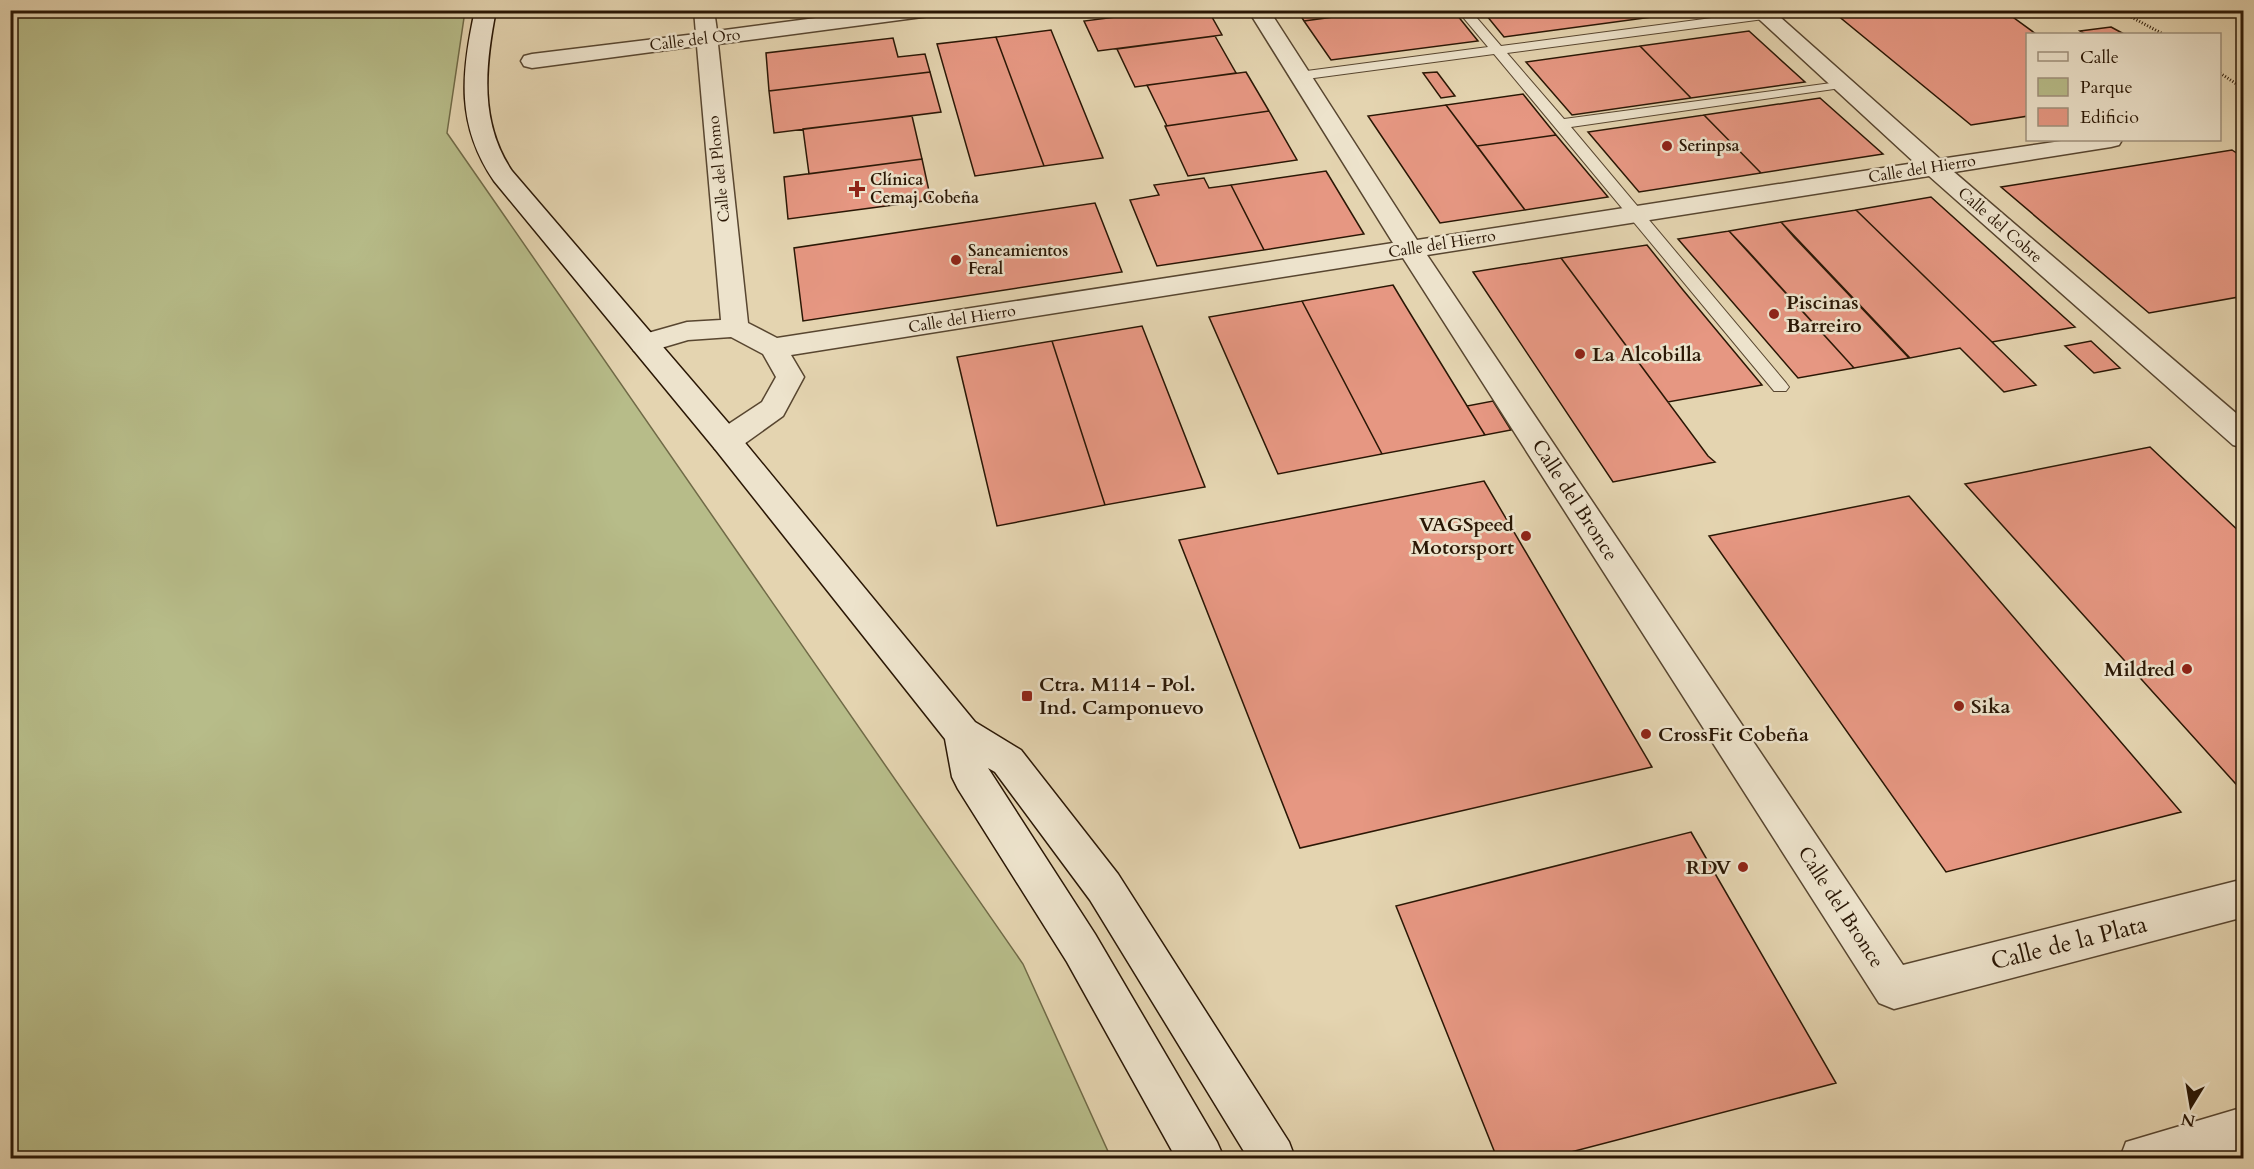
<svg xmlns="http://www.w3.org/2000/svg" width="2254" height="1169" viewBox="0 0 2254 1169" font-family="Cardo,serif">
	<rect width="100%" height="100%" fill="#e4d4b0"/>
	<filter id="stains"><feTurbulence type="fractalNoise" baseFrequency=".00333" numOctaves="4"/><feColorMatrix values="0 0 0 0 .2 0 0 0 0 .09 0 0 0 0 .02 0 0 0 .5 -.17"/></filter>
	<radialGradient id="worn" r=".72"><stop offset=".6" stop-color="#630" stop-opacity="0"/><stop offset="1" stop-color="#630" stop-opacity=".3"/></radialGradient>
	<path fill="#b7bc89" stroke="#706a47" stroke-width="1.5" d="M10,11h455l-18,122 576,831 88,194h-1100z"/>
	<path fill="#e69782" stroke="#2a1705" stroke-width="1.5" d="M1171,10h37l14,25 -124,16 -14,-30z
		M1297,10h88l-81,11z
		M1385,10h68l25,31 -147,19 -27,-39z
		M1482,10h222l-200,27z
		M1831,10h172l33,24h-8v82l-57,9z
		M2111,27l13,7h-39l-5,-3z
		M1051,30l52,128 -59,8 -48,-129z
		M1749,31l56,51 -114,16 -51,-52z
		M1215,36l21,37 -101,14 -18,-38z
		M996,37l48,129 -69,10 -38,-132z
		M893,38l5,19 27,-3 5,18 -161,19 -3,-38z
		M1640,46l51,52 -119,17 -46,-53z
		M930,72l11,40 -167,21 -5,-42z
		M1246,72l23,39 -102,15 -20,-41z
		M1437,72l18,24 -14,2 -18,-25z
		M1523,94l33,41 -79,11 -31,-41z
		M1820,98l63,56 -122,19 -57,-58z
		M1446,105l63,84 16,21 -85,13 -72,-107z
		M1269,111l28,49 -109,16 -23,-50z
		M1704,115l57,58 -122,19 -51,-60z
		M912,116l10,43 -113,15 -6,-45z
		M1556,135l52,62 -83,13 -48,-64z
		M2232,150l12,8v138l-95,17 -148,-126z
		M922,159l9,41 -143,19 -4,-42z
		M1326,171l38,63 -100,16 -33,-65z
		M1204,178l5,10 22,-3 33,65 -107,16 -27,-66 29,-5 -5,-10z
		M1931,197l144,130 -83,15 -136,-132z
		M1095,203l27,69 -319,49 -9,-73z
		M1856,210l136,132 44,43 -32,7 -44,-44 -50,10 -129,-136z
		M1781,222l13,15 115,121 -55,10 -125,-137z
		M1729,231l19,20 106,117 -56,10 -120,-139z
		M1647,245l36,45 79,95 -94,17 -107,-144z
		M1561,258l147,198 7,6 -102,20 -140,-210z
		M1393,285l12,20 80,130 -103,19 -80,-153z
		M1302,301l80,153 -104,20 -69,-157z
		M1142,326l63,161 -100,18 -53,-164z
		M1052,341l53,164 -108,21 -40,-169z
		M2091,341l29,27 -26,5 -29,-27z
		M1493,401l18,29 -26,5 -18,-29z
		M2150,447l94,89v257l-279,-309z
		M1484,481l168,286 -352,81 -121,-308z
		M1909,496l52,60 220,256 -235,60 -237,-336z
		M1691,832l145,251 -288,75h-51l-101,-252z"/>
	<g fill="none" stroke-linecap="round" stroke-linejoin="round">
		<g stroke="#584630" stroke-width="2">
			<path id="lane" d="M1457,10h13l31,36 263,-35 6,4 -6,4 -257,34 57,66 282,-38 2,3 -2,3 -5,1 -270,39 215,256 3,4 -3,4h-12l-280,-337 -195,26 -7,-4 7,-4 189,-25z"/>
		</g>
		<g stroke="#584630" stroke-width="3">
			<path id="street" d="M694,10h20l3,21 160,-21h63l-3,4 -7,2 -212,28 30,279 29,15 616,-95 -145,-233h21l148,230 498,-77 -166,-153h23l168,149 128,-19h54l-3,5 -8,2 -157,25 290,248v28l-11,-3 -304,-269 -502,79 476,710 341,-86v38l-350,92 -15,-6 -476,-745 -612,97 13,22 -21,39 -46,33 -11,3 -11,-3 -4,-8 4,-8 47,-31 14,-25 -13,-23 -32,-17 -43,3 -44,13 -10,-2 -4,-7 4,-7 53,-15 34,-2 -24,-274 -165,22 -8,-2 -3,-5 3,-5 8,-2 164,-20z
				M2244,1107v44l-25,7h-99l6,-16z"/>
		</g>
		<g stroke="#2a1705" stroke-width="3">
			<path id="secondary" d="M475,10h21c-11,56 -17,112 16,161l225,262 238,289 46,28 97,124 171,268 6,16h-47l-158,-258 -95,-128 -7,-4 107,166 122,208 7,16h-48l-109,-196 -109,-173 -6,-12 -7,-38 -230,-290 -221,-268c-38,-56 -33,-107 -19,-171z"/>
		</g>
		<path stroke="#2a1705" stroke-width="3" stroke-dasharray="1 2" stroke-linecap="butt" d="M2118,10l45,24
			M2220,73l24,16"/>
		<use href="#lane" fill="#ede3cc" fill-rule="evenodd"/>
		<use href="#street" fill="#ede3cc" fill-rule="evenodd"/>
		<use href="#secondary" fill="#ede3cc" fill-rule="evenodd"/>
	</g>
	<g fill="#8f2418" stroke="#ede3cc" stroke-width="2">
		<circle cx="1667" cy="146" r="6"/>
		<path d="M854 180h6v6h6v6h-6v6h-6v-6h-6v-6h6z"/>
		<circle cx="956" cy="260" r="6"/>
		<circle cx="1774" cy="314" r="6"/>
		<circle cx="1580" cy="354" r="6"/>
		<circle cx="1526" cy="536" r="6"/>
		<circle cx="2187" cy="669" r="6"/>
		<rect x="1021" y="690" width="12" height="12" rx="3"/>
		<circle cx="1959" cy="706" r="6"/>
		<circle cx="1646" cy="734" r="6"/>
		<circle cx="1743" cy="867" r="6"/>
	</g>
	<g text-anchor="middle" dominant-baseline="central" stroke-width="5" stroke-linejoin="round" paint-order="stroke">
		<g font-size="16" fill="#2a1705" stroke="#ede3cc">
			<text transform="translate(695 40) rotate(-7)">Calle del Oro</text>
			<text transform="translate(719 169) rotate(-96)">Calle del Plomo</text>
			<text transform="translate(1922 169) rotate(-9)">Calle del Hierro</text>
			<text transform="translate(2000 225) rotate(41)">Calle del Cobre</text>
			<text transform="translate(1442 244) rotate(-9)">Calle del Hierro</text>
			<text transform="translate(962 319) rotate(-9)">Calle del Hierro</text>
		</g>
		<g font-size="16" font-weight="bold" fill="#2a1705" stroke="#ede3cc" text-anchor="start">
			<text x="1679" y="146">Serinpsa</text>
			<text x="870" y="180">Clínica<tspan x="870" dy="18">Cemaj Cobeña</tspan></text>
			<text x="968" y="251">Saneamientos<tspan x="968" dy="18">Feral</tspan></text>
		</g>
		<g font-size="20" font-weight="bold" fill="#2a1705" stroke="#ede3cc" text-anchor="start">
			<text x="1786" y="302">Piscinas<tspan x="1786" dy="23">Barreiro</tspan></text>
			<text x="1592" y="354">La Alcobilla</text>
			<text x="1514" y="524" text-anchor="end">VAGSpeed<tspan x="1514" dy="23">Motorsport</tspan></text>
			<text x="2175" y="669" text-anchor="end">Mildred</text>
			<text x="1039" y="684">Ctra. M114 - Pol.<tspan x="1039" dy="23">Ind. Camponuevo</tspan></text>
			<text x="1971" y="706">Sika</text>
			<text x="1658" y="734">CrossFit Cobeña</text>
			<text x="1731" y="867" text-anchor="end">RDV</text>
		</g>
		<g font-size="20" fill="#2a1705" stroke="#ede3cc">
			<text transform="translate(1575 500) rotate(57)">Calle del Bronce</text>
			<text transform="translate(1841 907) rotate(57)">Calle del Bronce</text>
		</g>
		<g font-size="24" fill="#2a1705" stroke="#ede3cc">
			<text transform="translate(2069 943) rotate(-14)">Calle de la Plata</text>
		</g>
	</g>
	<rect width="2254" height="1169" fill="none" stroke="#e4d4b0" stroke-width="36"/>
	<rect x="12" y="12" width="2230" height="1145" fill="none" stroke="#2a1705" stroke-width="3"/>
	<rect x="18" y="18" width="2218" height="1133" fill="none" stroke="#2a1705" stroke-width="1.5"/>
	<rect x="2026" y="33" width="195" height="108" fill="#ede3cc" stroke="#9f917c" stroke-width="1.5"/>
	<rect x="2038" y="52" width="30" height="9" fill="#ede3cc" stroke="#9f917c" stroke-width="1.5"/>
	<text x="2080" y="63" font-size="18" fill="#2a1705">Calle</text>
	<rect x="2038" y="78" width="30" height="18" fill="#b7bc89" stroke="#9f917c" stroke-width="1.5"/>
	<text x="2080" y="93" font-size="18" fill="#2a1705">Parque</text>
	<rect x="2038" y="108" width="30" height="18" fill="#e69782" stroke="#9f917c" stroke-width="1.5"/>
	<text x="2080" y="123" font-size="18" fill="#2a1705">Edificio</text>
	<g transform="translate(2191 1106) rotate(191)" stroke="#ede3cc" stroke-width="4.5" paint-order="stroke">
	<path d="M0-4.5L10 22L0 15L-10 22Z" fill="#2a1705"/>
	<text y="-9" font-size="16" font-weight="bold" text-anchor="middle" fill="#2a1705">N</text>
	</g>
	<rect width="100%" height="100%" filter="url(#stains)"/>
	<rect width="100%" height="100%" fill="url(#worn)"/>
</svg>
